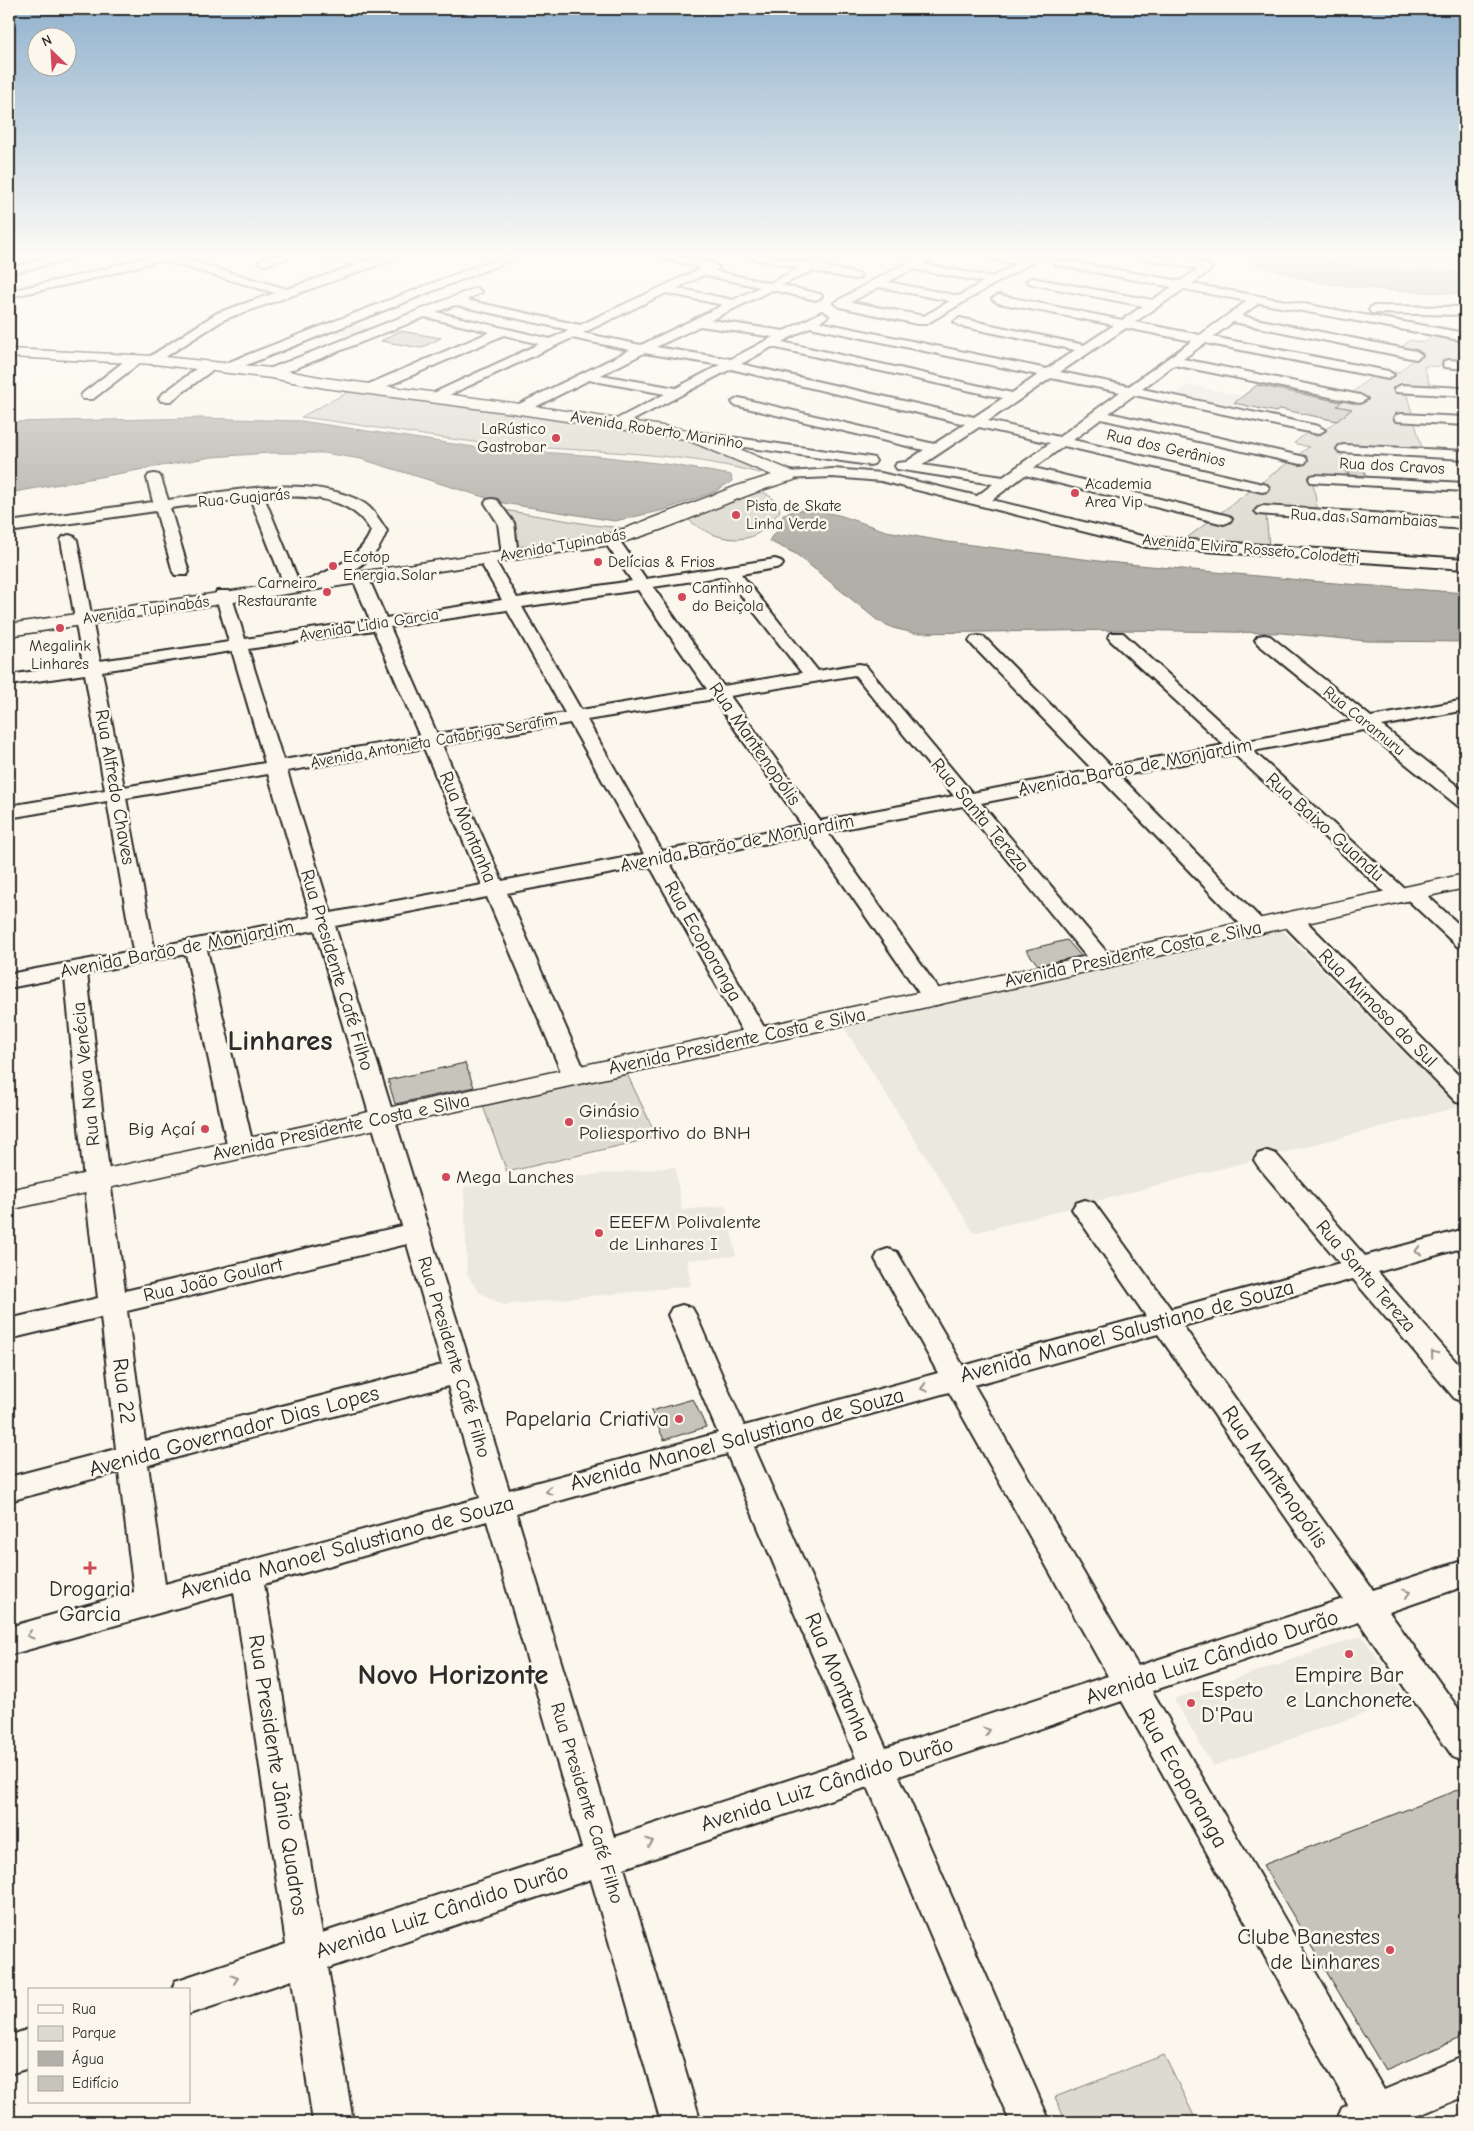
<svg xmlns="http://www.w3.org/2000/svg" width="1474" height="2131" viewBox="0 0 1474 2131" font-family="'Comic Neue',sans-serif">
	<rect width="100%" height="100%" fill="#fbf7ec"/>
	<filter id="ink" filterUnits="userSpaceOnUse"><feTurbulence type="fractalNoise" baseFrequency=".02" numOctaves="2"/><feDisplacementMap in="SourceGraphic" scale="10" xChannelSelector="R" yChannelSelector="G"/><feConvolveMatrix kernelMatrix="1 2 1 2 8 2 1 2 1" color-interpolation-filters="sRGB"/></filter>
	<g filter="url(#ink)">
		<path fill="#ebe8de" d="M348,322l29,8 -22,8 -29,-7z
			M1189,385l54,11 -16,13 -55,-12z
			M1280,928l178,179 -484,126 -131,-207z
			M675,1167l7,43 44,-4 10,50 -49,4 4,26 -188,19 -24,-13 -12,-18 -3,-87z
			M1362,1636l44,63 -193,67 -39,-67z"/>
		<path fill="#dddad0" stroke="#84827e" d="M1314,256l151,1v15c-51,1 -103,3 -151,-16z
			M1435,333l30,6v29l-41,-2 7,22 -25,4 18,63 -83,-5 7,34 -35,-2 6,37 -53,-4 3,31 -85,-6 125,-93 -15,-4 15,-12 7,6 35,-28 -14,-3 43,-37 18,4 22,-19 -21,-5 11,-9 14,3z
			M352,390l103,13 231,35 78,33 -5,2c-83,-22 -170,-21 -256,-28 -67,-6 -135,-20 -202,-28z
			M758,489c10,6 20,10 22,22 -6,7 -12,15 -19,20 -21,17 -57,4 -74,-13z
			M504,510l89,15 39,4 -37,10 -78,11v-17z
			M627,1074l30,63 -150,35 -24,-66z
			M1164,2055l33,67h-131l-11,-25z"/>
		<path fill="#b1afa7" stroke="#7b7a75" d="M1243,256h71l18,7 22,4 39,5h72v22l-81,-4 -60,-7 -24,-5 -38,-11z
			M201,418l100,3 179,27 118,8 75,9 58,10 1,6 -18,11 -50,18 -49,11 -112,-18 -142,-44 -37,-6h-55l-57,4 -203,36v-71z
			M799,510l21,1 22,5 44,15 62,11 159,20 215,20 143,11v49l-98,-1 -86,-8 -158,-3 -209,3 -21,-5 -16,-8 -81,-66 -27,-13 3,-5 8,-7 3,-15z"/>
		<path fill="#c7c4bc" stroke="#2b2b2b" d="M400,331l41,7 -20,10 -40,-7z
			M1257,385l84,17 -4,4 15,3 -15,12 -57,-12 -4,3 -42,-9z
			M1346,465l18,1 2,10 -18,-1z
			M1067,940l14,16 -43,9 -12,-15z
			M465,1063l9,24 -79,17 -7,-24z
			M693,1399l13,28 -42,13 -13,-29z
			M1465,1787v249l-80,34 -122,-205z"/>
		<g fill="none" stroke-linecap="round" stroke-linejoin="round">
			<g stroke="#2b2b2b" stroke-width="4">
				<path id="minor" d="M56,256h18l-2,2 -63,16v-6z
					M151,256h22l114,33 69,-24 -32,-7 -1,-2h19l26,5 16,-5h16l-2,2 -173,61 -71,45 -5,-1 -1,-3 1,-3 68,-44 58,-20 -113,-33 -83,22 -70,15v-6l68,-15z
					M272,256h17l-2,2 -23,7 -6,-3 2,-2z
					M503,256h15l-2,2 -285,113h-10l-1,-3 1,-3z
					M661,256c13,0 48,2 58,11l-5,4 56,12 29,-15 -48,-10 -1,-2h20l39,7 16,-7h13l-1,2 -15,8 37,8 2,2 -2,2 -4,1 -43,-8 -30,14 38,9 2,2 -2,2 -4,2 -44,-10 -61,30 73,11 38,-19 6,4 -8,6 227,47 28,-19 -115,-24 -6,-4 6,-4 124,27 30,-20 -116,-22 -6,-4 6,-4 124,25 21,-14 -111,-22 -6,-3 6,-3 120,22 20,-13 -115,-22 -2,-2 2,-2 4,-1 119,21 18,-12 -53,-10 -6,-3c16,-1 62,1 73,13l-20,15 273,49v8l-206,-38 -18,13 175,35 6,4 -6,4 -183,-37 -20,15 175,34 6,4 -6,4 -183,-36 -22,16 177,36 7,4 -7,4 -186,-38 -32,24 176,37 7,4 -7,4 -184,-39 -25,18 196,44 2,3 -2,3 -5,1 -199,-45 -28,21 194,45 2,3 -2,3 -5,1 -198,-46 -30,22 195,48 3,3 -3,3 -5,2 -199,-49 -33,25 154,37 319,22v10l-319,-22 -265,-66 -48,-4 -50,2 -2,-3 2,-3 5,-1 45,-3 48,4 96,23 16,-12 -96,-15 -2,-3 2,-3 9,-1 18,-12 -190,-45 -2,-3 7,-4 195,46 31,-20 -234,-55 -113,59 -7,-4 2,-3 52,-27 -76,-14 -64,32h-10l-2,-3 2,-3 115,-56 -58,-12 -138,64 -7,-4 2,-3 110,-51 -35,-9 -130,57h-10l-2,-3 2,-3 126,-54 -65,-15 -149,59h-10l-1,-3 1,-3 210,-82 6,4 -16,8 114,25 122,-57 -40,-10zM704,275l56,12 -27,13 -56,-12zM1184,289l63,12 -47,34 -65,-13zM666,293l57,12 -82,40 -58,-12zM455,305l114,25 -19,9 -114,-27zM700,326l73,11 -42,22 -75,-12zM810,327l228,48 -26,18 -230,-51zM1126,328l66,13 -63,45 -69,-14zM772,347l231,51 -29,19 -233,-53zM644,353l76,12 -44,23 -75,-13zM1051,378l69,14 -61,45 -71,-16zM979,427l71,16 -47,34 -81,-12z
					M921,256h14l-12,8 69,13 24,-13 -29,-6 -1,-2c12,0 25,2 37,2 6,0 13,-2 20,-2l-117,68h-9l-77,-17 -6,-4 38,-22zM913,269l70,13 -24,14 -71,-14zM879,287l71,14 -26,15 -73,-14z
					M1375,306l90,1v8l-94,-2 -2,-3 2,-3z
					M136,355l6,4 -1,3 -48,37h-10l-2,-3 2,-3 48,-37z
					M1449,360l16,1v8l-21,-2 -1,-3 1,-3z
					M209,362l5,1 1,3 -1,3 -43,32h-10l-2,-3 2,-3 43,-32z
					M1401,385l64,3v8l-69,-4 -2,-3z
					M1401,414l64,3v8l-69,-4 -2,-3 2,-3z
					M688,431l181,26 5,1 2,3 -2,3 -5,1 -186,-27 -2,-3z
					M1344,445l121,6v8l-126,-7 -2,-3 2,-3z
					M154,474l5,1 2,3 7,22c56,-8 141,-27 194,2 11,6 18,19 25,29 -4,9 -7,17 -14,24 -11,11 -49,36 -65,32l-2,-3 2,-3c25,-13 53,-23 63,-50 -22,-38 -68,-35 -107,-34l37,90 -2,3h-12l-2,-3 -35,-89 -80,10 19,64 -2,3h-12l-2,-3 -17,-61 -147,21v-10l144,-20 -6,-24 2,-3z
					M1316,475l149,8v8l-154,-9 -2,-3 2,-3z
					M492,499l5,1 17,23 4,32 -2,3h-12l-2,-3 -4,-32 -13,-20 2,-3z
					M1263,506l202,13v10l-207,-15 -3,-3 3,-3z
					M69,535l6,2 2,3 23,121 129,-19 -14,-48 2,-3h12l2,3 14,45 125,-19 -18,-43 2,-3h12l2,3 18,41 116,-18 -24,-42 2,-3h12l25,43 115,-17 -29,-41 2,-3h12l29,42 129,-20 6,2 2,3 -2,3 -40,7 77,97 41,-7 6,1 107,128 121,-23 -121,-125 -3,-4 3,-4 6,-1 6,1 127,129 113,-21 -113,-104 -3,-4 3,-4h12l119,109 111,-21 -95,-77 -3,-4 3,-4 6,-1 6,1 101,81 94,-17v10l-83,16 83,66v16l-7,-2 -94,-76 -111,21 152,138 8,-2 7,2 45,41v18l-8,-2 -49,-46 -8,2 -7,-2 -159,-146 -114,22 144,146 3,5 -3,5 -8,1 -8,-1 -146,-152 -121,23 129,153 3,5 -3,5 -8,2 -8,-2 -131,-160 -136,26 118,166 -3,5 -8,2 -8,-2 -117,-168 -140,27 100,174 -4,5 -8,2 -8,-2 -4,-5 -95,-170 -143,27 80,183 -4,5 -8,3 -8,-3 -4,-5 -76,-179 -152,29 174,564 209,-57 -50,-118 4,-7 10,-3 10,3 4,7 48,111 194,-53 -63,-114 4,-7 9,-3 9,3 66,114 183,-50 -74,-107 4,-6 9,-3 9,3 77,106 169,-46 -82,-97 -4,-6 4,-6 9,-3 9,3 89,102 100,-27v18l-87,25 87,100v30l-10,-3 -102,-120 -170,47 190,264 92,-30v26l-76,26 76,106v44l-12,-5 -94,-135 -207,69 232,399 81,-34v40l-62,26h-67l6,-14 6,-3 -226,-404 -223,75 151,346h-40l-142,-335 -244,81 77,254h-40l-70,-243 -263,89 25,154h-40l-21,-142 -103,34v-24h-17l3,-9 111,-37 -52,-352 -225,63v-28l125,-35 -15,-120 -110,29v-24l107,-28 -15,-132 -92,22v-20l89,-21 -14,-117 -19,-204 -56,11v-14l124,-23 -26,-150 -98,17v-12l96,-16 -20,-116 -76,11v-10l74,-11 -22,-124 2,-3zM726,576l76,97 -79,13 -70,-99zM638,590l69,99 -126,21 -59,-103zM507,610l58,103 -128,21 -47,-107zM374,630l46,107 -137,23 -35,-111zM232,651l33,112 -141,24 -22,-116zM855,675l99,121 -134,25 -90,-125zM714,699l88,126 -140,26 -75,-131zM570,723l74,131 -142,27 -60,-136zM424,748l58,137 -151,28 -44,-142zM268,774l43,143 -157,30 -28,-149zM315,930l87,296 -277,65 -15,-110 -23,-208 99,-19 42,195 4,6 9,2 9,-2 4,-6 -47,-199zM407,1244l35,121 -297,76 -18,-130zM1158,1334l185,265 -205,67 -164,-281zM448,1386l32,112 -315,86 -17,-119zM949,1392l159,284 -222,72 -132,-301zM727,1454l129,304 -242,79 -98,-324zM487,1521l95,327 -260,85 -58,-349z
					M1291,913l8,1 166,168v22l-9,-2 -173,-178 -3,-5 3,-5z
					M29,2029v39l-20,6v-38z"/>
			</g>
			<g stroke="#2b2b2b" stroke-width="3">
				<path id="major" d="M9,349l145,7 117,12 54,10 195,26 168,26 56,21 50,21 2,4 -2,4c-63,17 -120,50 -183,65l-602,91v-12l599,-89 129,-49 35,-11 -87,-36 -165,-25 -195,-26 -54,-10 -117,-14 -145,-7z
					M1465,874v14l-1456,322v-20z"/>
			</g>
			<use href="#minor" fill="#fbf7ec" fill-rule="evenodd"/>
			<use href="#major" fill="#fbf7ec" fill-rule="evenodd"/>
		</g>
		<defs><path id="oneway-chevron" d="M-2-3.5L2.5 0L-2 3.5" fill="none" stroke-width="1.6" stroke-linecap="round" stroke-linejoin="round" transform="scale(1.25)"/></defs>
		<g stroke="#93918c">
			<use href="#oneway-chevron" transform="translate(1418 1251) rotate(164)"/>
			<use href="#oneway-chevron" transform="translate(1434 1354) rotate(-130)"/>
			<use href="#oneway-chevron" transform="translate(924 1388) rotate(165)"/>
			<use href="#oneway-chevron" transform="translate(549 1491) rotate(165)"/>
			<use href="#oneway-chevron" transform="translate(1407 1593) rotate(-18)"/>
			<use href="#oneway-chevron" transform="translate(30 1635) rotate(164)"/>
			<use href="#oneway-chevron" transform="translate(987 1731) rotate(-18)"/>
			<use href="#oneway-chevron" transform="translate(650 1842) rotate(-18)"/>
			<use href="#oneway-chevron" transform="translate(235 1979) rotate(-18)"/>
		</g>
	</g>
	<linearGradient id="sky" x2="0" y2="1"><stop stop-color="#92b2ce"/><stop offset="0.46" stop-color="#fdfbf6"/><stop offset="1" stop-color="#fdfbf6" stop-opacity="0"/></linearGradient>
	<rect width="1474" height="554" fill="url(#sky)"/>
	<g fill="#d1495b" stroke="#fbf7ec" stroke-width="2">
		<circle cx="556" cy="438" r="5"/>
		<circle cx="1075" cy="493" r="5"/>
		<circle cx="736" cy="515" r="5"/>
		<circle cx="598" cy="562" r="5"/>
		<circle cx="333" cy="566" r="5"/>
		<circle cx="327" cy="592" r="5"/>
		<circle cx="682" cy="597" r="5"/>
		<circle cx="60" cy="628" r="5"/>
		<circle cx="569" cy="1122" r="5"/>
		<circle cx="205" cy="1129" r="5"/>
		<circle cx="446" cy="1177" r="5"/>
		<circle cx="599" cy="1233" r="5"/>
		<circle cx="679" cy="1419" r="5"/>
		<path d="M87.5 1560.5h5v5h5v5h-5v5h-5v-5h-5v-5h5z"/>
		<circle cx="1349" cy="1654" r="5"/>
		<circle cx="1191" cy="1703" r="5"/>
		<circle cx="1390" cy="1950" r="5"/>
	</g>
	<g text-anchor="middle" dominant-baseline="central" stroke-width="5" stroke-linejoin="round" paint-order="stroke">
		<g font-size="16" fill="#2b2b2b" stroke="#fbf7ec" text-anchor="start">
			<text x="546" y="429" text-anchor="end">LaRústico<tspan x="546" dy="18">Gastrobar</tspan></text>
			<text x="1085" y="484">Academia<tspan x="1085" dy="18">Area Vip</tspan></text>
			<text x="746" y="506">Pista de Skate<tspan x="746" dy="18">Linha Verde</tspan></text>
			<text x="343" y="557">Ecotop<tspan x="343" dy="18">Energia Solar</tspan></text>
			<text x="608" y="562">Delícias &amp; Frios</text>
			<text x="317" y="583" text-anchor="end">Carneiro<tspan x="317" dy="18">Restaurante</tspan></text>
			<text x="692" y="588">Cantinho<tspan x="692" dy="18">do Beiçola</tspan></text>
			<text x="60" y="646" text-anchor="middle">Megalink<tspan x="60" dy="18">Linhares</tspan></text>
		</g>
		<g font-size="16" fill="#2b2b2b" stroke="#fbf7ec">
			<text transform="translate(657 430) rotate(9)">Avenida Roberto Marinho</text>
			<text transform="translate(1166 448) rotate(13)">Rua dos Gerânios</text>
			<text transform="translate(1392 466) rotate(3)">Rua dos Cravos</text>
			<text transform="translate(244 498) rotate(-5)">Rua Guajarás</text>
			<text transform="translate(1364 518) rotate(3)">Rua das Samambaias</text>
			<text transform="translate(563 545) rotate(-10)">Avenida Tupinabás</text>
			<text transform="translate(1251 549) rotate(5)">Avenida Elvira Rosseto Colodetti</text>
			<text transform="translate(146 610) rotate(-8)">Avenida Tupinabás</text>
			<text transform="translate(369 625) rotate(-9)">Avenida Lidia Garcia</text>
			<text transform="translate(1364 721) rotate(39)">Rua Caramuru</text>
			<text transform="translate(434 741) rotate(-10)">Avenida Antonieta Catabriga Serafim</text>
		</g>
		<g font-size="19" fill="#2b2b2b" stroke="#fbf7ec">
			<text transform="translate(755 744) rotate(55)">Rua Mantenopólis</text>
			<text transform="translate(1135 767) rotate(-11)">Avenida Barão de Monjardim</text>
			<text transform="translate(115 787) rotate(80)">Rua Alfredo Chaves</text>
			<text transform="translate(980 815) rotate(50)">Rua Santa Tereza</text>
			<text transform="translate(468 827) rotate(67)">Rua Montanha</text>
			<text transform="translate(1325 827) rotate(42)">Rua Baixo Guandu</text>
			<text transform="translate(737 843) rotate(-11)">Avenida Barão de Monjardim</text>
			<text transform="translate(703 941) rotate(60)">Rua Ecoporanga</text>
			<text transform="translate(177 949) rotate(-11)">Avenida Barão de Monjardim</text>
			<text transform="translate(1133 954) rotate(-12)">Avenida Presidente Costa e Silva</text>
			<text transform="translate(337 970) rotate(73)">Rua Presidente Café Filho</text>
			<text transform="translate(1378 1008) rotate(45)">Rua Mimoso do Sul</text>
			<text transform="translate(737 1041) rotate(-12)">Avenida Presidente Costa e Silva</text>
			<text transform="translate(86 1074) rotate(-96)">Rua Nova Venécia</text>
			<text transform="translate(341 1127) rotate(-12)">Avenida Presidente Costa e Silva</text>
			<text transform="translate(1366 1276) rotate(49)">Rua Santa Tereza</text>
			<text transform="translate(213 1280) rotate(-13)">Rua João Goulart</text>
			<text transform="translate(454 1357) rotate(73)">Rua Presidente Café Filho</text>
			<text transform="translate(587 1803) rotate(73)">Rua Presidente Café Filho</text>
		</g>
		<g font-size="19" fill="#2b2b2b" stroke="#fbf7ec" text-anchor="start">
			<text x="579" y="1111">Ginásio<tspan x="579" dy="22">Poliesportivo do BNH</tspan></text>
			<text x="195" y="1129" text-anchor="end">Big Açaí</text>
			<text x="456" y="1177">Mega Lanches</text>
			<text x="609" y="1222">EEEFM Polivalente<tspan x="609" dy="22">de Linhares I</tspan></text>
		</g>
		<g font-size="22" fill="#2b2b2b" stroke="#fbf7ec">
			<text transform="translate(1127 1331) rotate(-15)">Avenida Manoel Salustiano de Souza</text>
			<text transform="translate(124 1391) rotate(83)">Rua 22</text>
			<text transform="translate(234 1431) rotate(-15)">Avenida Governador Dias Lopes</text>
			<text transform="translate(737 1439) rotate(-15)">Avenida Manoel Salustiano de Souza</text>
			<text transform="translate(1275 1477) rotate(55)">Rua Mantenopólis</text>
			<text transform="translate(347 1547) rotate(-15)">Avenida Manoel Salustiano de Souza</text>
			<text transform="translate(1212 1657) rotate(-18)">Avenida Luiz Cândido Durão</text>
			<text transform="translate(838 1677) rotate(67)">Rua Montanha</text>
			<text transform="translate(278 1775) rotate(81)">Rua Presidente Jânio Quadros</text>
			<text transform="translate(1183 1778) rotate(60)">Rua Ecoporanga</text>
			<text transform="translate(827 1784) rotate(-18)">Avenida Luiz Cândido Durão</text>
			<text transform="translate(442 1911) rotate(-18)">Avenida Luiz Cândido Durão</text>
		</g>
		<g font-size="22" fill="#2b2b2b" stroke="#fbf7ec" text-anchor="end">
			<text x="669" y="1419">Papelaria Criativa</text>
			<text x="90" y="1589" text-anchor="middle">Drogaria<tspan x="90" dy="25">Garcia</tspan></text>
			<text x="1349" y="1675" text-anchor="middle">Empire Bar<tspan x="1349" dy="25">e Lanchonete</tspan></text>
			<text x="1201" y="1690" text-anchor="start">Espeto<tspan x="1201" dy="25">D'Pau</tspan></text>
			<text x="1380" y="1937">Clube Banestes<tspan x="1380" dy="25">de Linhares</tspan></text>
		</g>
		<g font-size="29" font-weight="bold" fill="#2b2b2b" stroke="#fbf7ec">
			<text x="280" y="1040">Linhares</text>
		</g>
		<g font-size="29" font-weight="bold" fill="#2b2b2b" stroke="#fbf7ec">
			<text x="453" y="1674">Novo Horizonte</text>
		</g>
	</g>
	<rect width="1474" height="2131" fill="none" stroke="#fbf7ec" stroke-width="30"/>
	<rect x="15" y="15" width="1444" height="2101" fill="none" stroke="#2b2b2b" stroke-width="2" filter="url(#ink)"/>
	<rect x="28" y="1988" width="162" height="115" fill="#fbf7ec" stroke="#a8a59f"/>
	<rect x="38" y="2005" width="25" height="8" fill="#fbf7ec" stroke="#a8a59f"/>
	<text x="72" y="2014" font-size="15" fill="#2b2b2b">Rua</text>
	<rect x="38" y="2026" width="25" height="15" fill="#dddad0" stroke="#a8a59f"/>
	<text x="72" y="2038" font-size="15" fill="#2b2b2b">Parque</text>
	<rect x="38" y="2051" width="25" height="15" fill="#b1afa7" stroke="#a8a59f"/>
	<text x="72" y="2064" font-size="15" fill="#2b2b2b">Água</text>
	<rect x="38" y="2076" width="25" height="15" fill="#c7c4bc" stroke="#a8a59f"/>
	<text x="72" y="2088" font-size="15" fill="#2b2b2b">Edifício</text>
	<g transform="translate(52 52) rotate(335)"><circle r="24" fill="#fbf7ec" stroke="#a8a59f"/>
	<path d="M0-4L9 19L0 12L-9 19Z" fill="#d1495b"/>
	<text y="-8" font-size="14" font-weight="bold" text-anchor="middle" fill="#2b2b2b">N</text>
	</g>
</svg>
